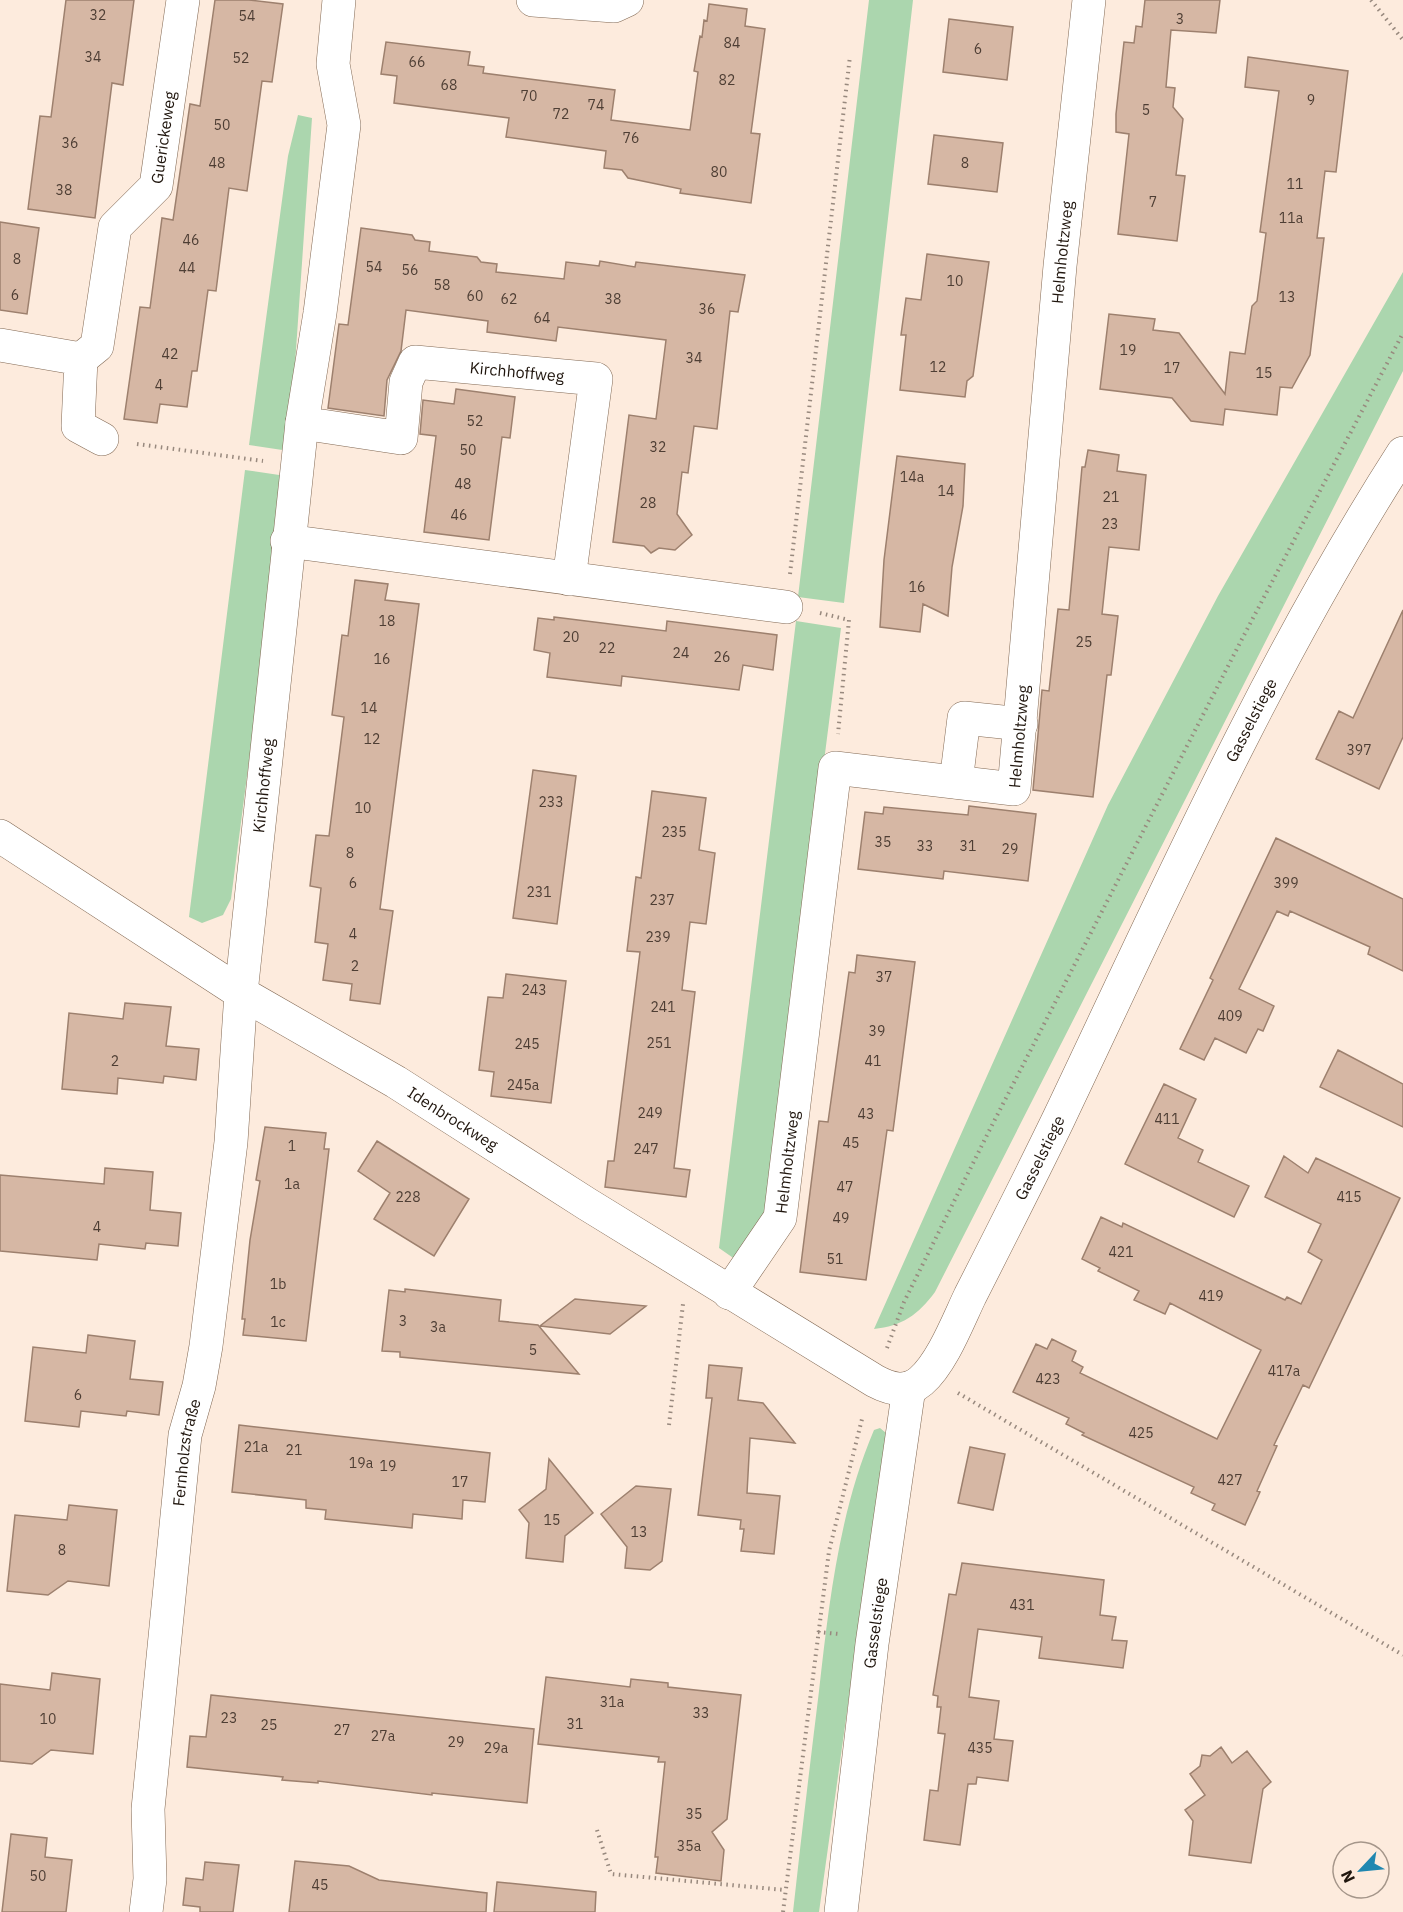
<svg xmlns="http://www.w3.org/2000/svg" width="1403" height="1912" viewBox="0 0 1403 1912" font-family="'IBM Plex Sans',sans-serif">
	<rect width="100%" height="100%" fill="#fdebdd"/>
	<path fill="#abd6ae" d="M869,0h44l-69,603 -46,-6z
		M298,115l14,3 -23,333 -40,-6 39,-289z
		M1403,272v99l-468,921c-17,23 -33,34 -61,37l234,-524 110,-209z
		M245,470l41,6 -55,423 -8,16 -21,8 -13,-6z
		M796,621l45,7 -75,589 -27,45 -20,-14z
		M880,1428l6,5 -67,479h-26c8,-74 17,-147 26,-221 10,-88 20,-179 55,-261z"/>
	<path fill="#d6b7a4" stroke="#9d806e" stroke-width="1.5" d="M66,0h68l-11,85 -11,-2 -17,135 -67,-9 12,-93 11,1z
		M215,0h34l34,4 -11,78 -10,-1 -15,110 -18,-3 -13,103 -8,-1 -11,81h-5l-5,36 -27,-3 -3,19 -33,-4 16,-112 10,1 12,-90 11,2 17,-116 10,2z
		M1145,0h75l-4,33 -45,-3 -5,57 9,1 -2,19 10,12 -7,56 9,1 -8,65 -59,-7 11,-100 -13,-2v-18l8,-72 10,1 2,-17 6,1z
		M709,4l38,5 -2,17 20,3 -14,104 9,1 -9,69 -71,-10 1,-4 -53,-11 -6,-8 -18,-2 2,-17 -100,-14 3,-19 -115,-15 3,-27 -16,-2 5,-32 84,10 -2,13 16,2 -1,6 132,17 -4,30 79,10 8,-58 -4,-1 6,-35 2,1 2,-17 3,1z
		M949,19l64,8 -6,53 -64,-8z
		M1248,57l100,14 -12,101 -11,-1 -8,67h7l-14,117 -18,33 -12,-1 -3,28 -52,-6 -2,16 -32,-4 -19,-23 -72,-9 9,-75 46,5 -2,11 26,3 46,61 5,-42 15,2 7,-48 5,-5 9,-68 -6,-1 19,-141 -34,-4z
		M934,135l69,8 -6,49 -69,-8z
		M0,222l39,6 -12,86 -27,-4z
		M361,228l51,7 3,5 15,2 -1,9 48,6 4,5 16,2 -1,8 68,7 2,-17 33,4 1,-5 35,6 1,-5 109,13 -7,37 -8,-1 -13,118 -23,-3 -6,47 -6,-1 -5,42 15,21 -17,15 -16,-2 -8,5 -7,-7 -31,-4 16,-127 27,4 10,-79 -108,-13 -2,14 -69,-9 1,-11 -82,-11 -5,41 -14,29 -3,36 -56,-8 11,-84 9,1z
		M927,254l62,8 -16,114 -6,5 -2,16 -65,-7 6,-55h-5l5,-37 15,2z
		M456,389l59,8 -5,41 -8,-1 -13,103 -65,-8 12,-96 -16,-2 3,-34 31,4z
		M1088,450l31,5 -2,16 29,4 -7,75 -30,-3 -7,67 16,2 -7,59h-4l-14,122 -60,-7 9,-100 7,1 9,-82 11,1 13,-143h3z
		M897,456l68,8 -2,42 -11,61 -4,49 -25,-12 -3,28 -40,-5 4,-67z
		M355,580l33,4 -3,16 34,4 -39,305 13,2 -13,93 -30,-4 2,-16 -29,-4 5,-36 -13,-2 6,-54 -11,-2 6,-51 13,1 15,-119 -12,-2 10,-80 6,1z
		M1403,610v127l-24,52 -63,-30 23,-48 14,7z
		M554,617l112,14 1,-10 110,14 -4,35 -30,-5 -4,25 -117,-14 -1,10 -74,-9 3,-24 -16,-3 4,-32 16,2z
		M533,770l43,6 -19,148 -44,-6z
		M652,791l54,7 -7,52 16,3 -9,71 -16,-2 -8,68 13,2 -21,176 16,2 -4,27 -81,-10 3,-26h6l26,-209 -13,-1 9,-74 5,1z
		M969,806l67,8 -8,67 -84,-10 -1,8 -85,-10 7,-57 18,2 1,-7 84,8z
		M1276,838l127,61v72l-35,-17 2,-7 -80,-36 -2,5 -11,-5 -38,78 35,17 -11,25 -5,-2 -12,24 -31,-15 -11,22 -24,-11 33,-69 -3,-2z
		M857,955l58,7 -22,169 -6,-1 -21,150 -66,-8 19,-151 9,1 21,-150 6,1z
		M506,974l60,7 -15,122 -60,-7 3,-24 -15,-2 9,-73 15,1z
		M125,1003l46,4 -5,39 33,3 -3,31 -32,-4 -1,7 -45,-5 -1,16 -55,-5 7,-76 54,6z
		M1338,1050l65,34v43l-83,-40z
		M1164,1084l32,15 -18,39 25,12 -5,12 51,24 -15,31 -109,-53z
		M265,1127l61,6 -2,16h5l-23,192 -63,-6 2,-16h-3l8,-79 10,-59 -4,-1z
		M377,1141l92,58 -35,57 -60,-37 16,-26 -32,-22z
		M1284,1156l24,17 8,-15 84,40 -91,190 -6,-3 -29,60 3,1 -20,45 3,1 -15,33 -33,-15 3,-6 -24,-11 3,-6 -112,-52 2,-2 -18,-9 3,-6 -56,-26 23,-48 11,5 5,-10 24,12 -4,10 11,6 -3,6 137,66 44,-89 -91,-47 -5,11 -31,-14 5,-9 -41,-20 2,-3 -18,-9 19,-42 21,10 1,-4 162,77 2,-3 14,7 21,-44 -14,-8 13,-28 -56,-27z
		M105,1168l48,4 -3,38 31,3 -3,33 -32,-3 -1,6 -46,-5 -2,16 -97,-9v-76l104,9z
		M405,1289l96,11 -2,21 39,4 41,49 -179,-17v-5l-18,-1 7,-61 16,2z
		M575,1299l71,7 -36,28 -70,-8z
		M88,1335l47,6 -5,38 33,3 -4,33 -32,-4 -1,5 -45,-5 -2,16 -54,-6 8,-74 53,6z
		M709,1365l33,3 -4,32 25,3 32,40 -45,-5 -3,55 33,3 -6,58 -33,-3 3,-22h-4l1,-9 -43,-5 14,-117h-6z
		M239,1425l251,28 -5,49 -22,-2 -1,19 -49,-5 -1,14 -87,-9 1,-9 -20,-2v-8l-74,-8z
		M970,1447l35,7 -12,56 -35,-7z
		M549,1459l44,54 -28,23 -2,26 -37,-4 3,-35 -10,-13 27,-21z
		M636,1486l35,3 -9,72 -12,9 -25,-2 2,-21 -26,-33z
		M69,1505l48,5 -8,76 -41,-5 -20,14 -41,-4 8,-76 52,5z
		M962,1563l142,17 -4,35 16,2 -4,23 15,1 -4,27 -84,-10 3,-21 -64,-8 -9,68 30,4 -5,38 19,2 -5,40 -31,-4 -1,7h-8l-8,61 -36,-5 6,-50 8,1 7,-57 -7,-1 3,-26h-4l1,-11 -5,-1 16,-101 7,1z
		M52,1673l48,6 -7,75 -42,-4 -19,14 -32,-3v-77l50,6z
		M546,1677l84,10 1,-8 37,4v4l73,8 -14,124 -15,13 12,18 -3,31 -65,-8 2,-16h-3l10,-95h-7l1,-5 -121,-13z
		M211,1695l323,34 -7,74 -95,-10v2l-114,-14v2l-36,-3 1,-3 -96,-10 3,-31 16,1z
		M1221,1747l11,16 15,-12 24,31 -8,7 -12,74 -62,-8 4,-34 -8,-11 20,-15 -15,-21 10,-8 2,-11 8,1z
		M11,1834l36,4 -2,19 27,3 -6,52h-64z
		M295,1861l54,5 30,14 108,13 -1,19h-197z
		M205,1862l34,3 -6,47h-33v-5l-17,-2 3,-27 17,2z
		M497,1882l99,10 -1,20h-101z"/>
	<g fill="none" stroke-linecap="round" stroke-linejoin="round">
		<g stroke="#826954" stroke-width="34">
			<g id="minor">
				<path id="s1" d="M339,0l-6,64 11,61 -24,188 -18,110 99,15 5,-56 9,-20 181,17 -27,200"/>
				<path d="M533,0l81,6 13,-6"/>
				<path d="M0,345l81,14 -3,67 24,13"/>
				<path id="s2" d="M81,359l16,-13 18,-119 41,-41 27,-186"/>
				<path d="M287,541l499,66"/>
				<path d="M956,782l8,-64 57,6"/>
				<path id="s3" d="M0,836l241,157 155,89 191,122 288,177c15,8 31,13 46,0 21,-18 37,-60 49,-85 30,-59 60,-118 89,-178 107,-225 209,-455 344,-665"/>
				<path id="s4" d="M729,1293l51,-75 55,-450 179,21 46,-523 29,-266"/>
				<path id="s5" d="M146,1912l4,-33 -2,-70 37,-374 14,-49 7,-40 25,-204 10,-149 61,-570"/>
				<path id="s6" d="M841,1912l31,-268 37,-256"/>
			</g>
		</g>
		<path stroke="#98897e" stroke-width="4" stroke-dasharray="1.5 4.5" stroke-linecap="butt" d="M1371,0l32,40
			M137,444l126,17
			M790,574l60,-518
			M820,613l29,7 -11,114
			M887,1348l17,-46 84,-169 254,-494 161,-306
			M958,1393l445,262
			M669,1425l14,-121
			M818,1632l21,2
			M597,1830l14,44 174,16
			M783,1912l46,-361 34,-136"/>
		<use href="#minor" stroke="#fff" stroke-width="33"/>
	</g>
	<g text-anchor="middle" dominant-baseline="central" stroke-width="4.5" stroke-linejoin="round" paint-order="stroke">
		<g font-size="14" fill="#4e3e34">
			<text x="98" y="15">32</text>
			<text x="247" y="16">54</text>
			<text x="1180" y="19">3</text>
			<text x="732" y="43">84</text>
			<text x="978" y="49">6</text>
			<text x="93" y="57">34</text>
			<text x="241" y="58">52</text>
			<text x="417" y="62">66</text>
			<text x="727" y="80">82</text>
			<text x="449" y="85">68</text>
			<text x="529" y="96">70</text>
			<text x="1311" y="100">9</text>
			<text x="596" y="105">74</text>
			<text x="1146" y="110">5</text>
			<text x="561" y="114">72</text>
			<text x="222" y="125">50</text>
			<text x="631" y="138">76</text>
			<text x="70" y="143">36</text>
			<text x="217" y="163">48</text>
			<text x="965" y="163">8</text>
			<text x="719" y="172">80</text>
			<text x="1295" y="184">11</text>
			<text x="64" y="190">38</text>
			<text x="1153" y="202">7</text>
			<text x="1291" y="218">11a</text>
			<text x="191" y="240">46</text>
			<text x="17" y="259">8</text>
			<text x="374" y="267">54</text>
			<text x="187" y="268">44</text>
			<text x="410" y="270">56</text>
			<text x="955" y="281">10</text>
			<text x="442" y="285">58</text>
			<text x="15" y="295">6</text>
			<text x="475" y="296">60</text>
			<text x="1287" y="297">13</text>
			<text x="509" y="299">62</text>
			<text x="613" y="299">38</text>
			<text x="707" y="309">36</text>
			<text x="542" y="318">64</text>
			<text x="1128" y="350">19</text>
			<text x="170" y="354">42</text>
			<text x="694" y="358">34</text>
			<text x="938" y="367">12</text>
			<text x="1172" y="368">17</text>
			<text x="1264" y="373">15</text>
			<text x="159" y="385">4</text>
			<text x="475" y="421">52</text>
			<text x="658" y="447">32</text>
			<text x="468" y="450">50</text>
			<text x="912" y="477">14a</text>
			<text x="463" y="484">48</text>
			<text x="946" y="491">14</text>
			<text x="1111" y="497">21</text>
			<text x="648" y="503">28</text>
			<text x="459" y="515">46</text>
			<text x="1110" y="524">23</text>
			<text x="917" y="587">16</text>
			<text x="387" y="621">18</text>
			<text x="571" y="637">20</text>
			<text x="1084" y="642">25</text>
			<text x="607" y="648">22</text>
			<text x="681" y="653">24</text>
			<text x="722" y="657">26</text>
			<text x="382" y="659">16</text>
			<text x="369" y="708">14</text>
			<text x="372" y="739">12</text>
			<text x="1359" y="750">397</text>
			<text x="551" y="802">233</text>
			<text x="363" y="808">10</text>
			<text x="674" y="832">235</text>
			<text x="883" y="842">35</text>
			<text x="925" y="846">33</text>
			<text x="968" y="846">31</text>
			<text x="1010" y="849">29</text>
			<text x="350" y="853">8</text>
			<text x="353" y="883">6</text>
			<text x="1286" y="883">399</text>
			<text x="539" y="892">231</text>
			<text x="662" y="900">237</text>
			<text x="353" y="934">4</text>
			<text x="658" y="937">239</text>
			<text x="355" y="966">2</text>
			<text x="884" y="977">37</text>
			<text x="534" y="990">243</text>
			<text x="663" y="1007">241</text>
			<text x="1230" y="1016">409</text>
			<text x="877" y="1031">39</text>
			<text x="659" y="1043">251</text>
			<text x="527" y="1044">245</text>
			<text x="115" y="1061">2</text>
			<text x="873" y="1061">41</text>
			<text x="523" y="1085">245a</text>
			<text x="650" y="1113">249</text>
			<text x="866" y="1114">43</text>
			<text x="1167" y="1119">411</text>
			<text x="851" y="1143">45</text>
			<text x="292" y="1146">1</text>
			<text x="646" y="1149">247</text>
			<text x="292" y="1184">1a</text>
			<text x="845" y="1187">47</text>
			<text x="408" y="1197">228</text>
			<text x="1349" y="1197">415</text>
			<text x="841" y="1218">49</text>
			<text x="97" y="1227">4</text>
			<text x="1121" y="1252">421</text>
			<text x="835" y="1259">51</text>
			<text x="278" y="1284">1b</text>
			<text x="1211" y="1296">419</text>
			<text x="403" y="1321">3</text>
			<text x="278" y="1322">1c</text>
			<text x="438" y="1327">3a</text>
			<text x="533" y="1350">5</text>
			<text x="1284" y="1371">417a</text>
			<text x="1048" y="1379">423</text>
			<text x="78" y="1395">6</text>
			<text x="1141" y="1433">425</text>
			<text x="256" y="1447">21a</text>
			<text x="294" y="1450">21</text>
			<text x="361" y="1463">19a</text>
			<text x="388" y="1466">19</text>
			<text x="1230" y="1480">427</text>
			<text x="460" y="1482">17</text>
			<text x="552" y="1520">15</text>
			<text x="639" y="1532">13</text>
			<text x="62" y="1550">8</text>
			<text x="1022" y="1605">431</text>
			<text x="612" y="1702">31a</text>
			<text x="701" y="1713">33</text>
			<text x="229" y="1718">23</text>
			<text x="48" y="1719">10</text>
			<text x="575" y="1724">31</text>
			<text x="269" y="1725">25</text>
			<text x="342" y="1730">27</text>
			<text x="383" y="1736">27a</text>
			<text x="456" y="1742">29</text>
			<text x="496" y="1748">29a</text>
			<text x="980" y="1748">435</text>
			<text x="694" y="1814">35</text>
			<text x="689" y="1846">35a</text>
			<text x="38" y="1876">50</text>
			<text x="320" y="1885">45</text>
		</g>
		<g font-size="16" fill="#20160e" stroke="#fdebdd">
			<text stroke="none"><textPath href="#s2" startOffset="248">Guerickeweg</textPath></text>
			<text stroke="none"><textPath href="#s4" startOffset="1263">Helmholtzweg</textPath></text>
			<text stroke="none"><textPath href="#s1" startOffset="708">Kirchhoffweg</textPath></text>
			<text stroke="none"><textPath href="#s3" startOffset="1820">Gasselstiege</textPath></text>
			<text stroke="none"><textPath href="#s4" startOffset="777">Helmholtzweg</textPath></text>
			<text stroke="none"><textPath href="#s5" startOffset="1134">Kirchhoffweg</textPath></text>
			<text stroke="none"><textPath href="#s3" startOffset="534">Idenbrockweg</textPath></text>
			<text stroke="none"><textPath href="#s3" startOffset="1334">Gasselstiege</textPath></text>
			<text stroke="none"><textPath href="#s4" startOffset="147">Helmholtzweg</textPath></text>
			<text stroke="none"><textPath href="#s5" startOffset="462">Fernholzstraße</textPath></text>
			<text stroke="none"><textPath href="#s6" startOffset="291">Gasselstiege</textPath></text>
		</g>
	</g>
	<g transform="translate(1361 1870) rotate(244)"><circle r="28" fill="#fdebdd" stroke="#a5968a" stroke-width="1.5"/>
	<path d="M0-4.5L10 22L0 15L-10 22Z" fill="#2087b0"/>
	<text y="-9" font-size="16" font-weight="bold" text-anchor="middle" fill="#20160e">N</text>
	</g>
</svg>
